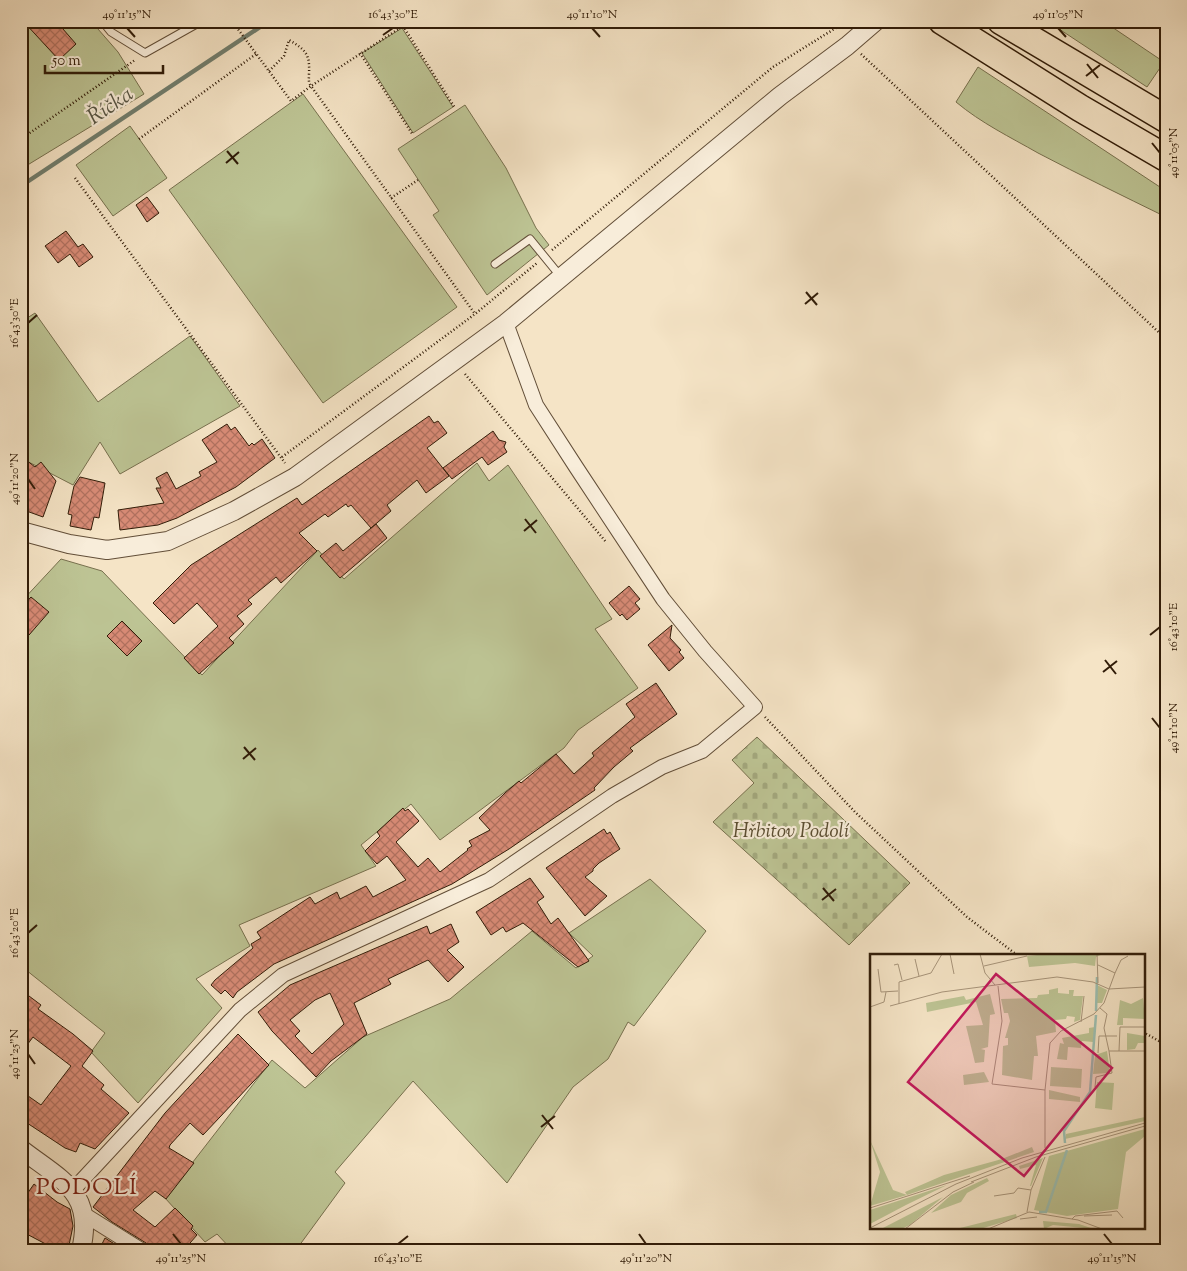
<svg xmlns="http://www.w3.org/2000/svg" width="1187" height="1271" viewBox="0 0 1187 1271" font-family="'Sorts Mill Goudy',serif">
	<defs>
		<pattern id="cemetery-stones" width="16" height="16" patternUnits="userSpaceOnUse" patternTransform="scale(1.25)"><rect width="16" height="16" fill="#bdc494"/><path d="M2 7V4a2 2 0 0 1 4 0v3zM10 15v-3a2 2 0 0 1 4 0v3z" fill="#a3a87e"/></pattern>
		<pattern id="building-cross-hatch" width="8" height="8" patternUnits="userSpaceOnUse" patternTransform="scale(1.25)"><rect width="8" height="8" fill="#d88b76"/><path d="M0 0l8 8M0 8l8-8" fill="none" stroke="#b0715f"/></pattern>
	</defs>
	<rect width="100%" height="100%" fill="#f5e4c6"/>
	<filter id="stains"><feTurbulence type="fractalNoise" baseFrequency=".004" numOctaves="4"/><feColorMatrix values="0 0 0 0 .2 0 0 0 0 .09 0 0 0 0 .02 0 0 0 .5 -.17"/></filter>
	<radialGradient id="worn" r=".72"><stop offset=".6" stop-color="#630" stop-opacity="0"/><stop offset="1" stop-color="#630" stop-opacity=".3"/></radialGradient>
	<path fill="#bdc494" stroke="#77704e" d="M21,21h70l27,31 26,42 -123,75z
		M1047,21h56l61,41 -17,25z
		M402,28l51,79 -40,26 -51,-80z
		M978,67l188,124v26c-43,-21 -86,-42 -128,-64 -28,-16 -57,-30 -82,-51z
		M303,94l154,213 -134,96 -154,-213z
		M465,105l41,63 30,60 13,17 -62,50 -54,-80 6,-4 -41,-62z
		M130,126l37,52 -54,38 -37,-51z
		M35,313l63,89 92,-66 50,70 -120,68 -20,-32 -27,43 -52,-27v-136z
		M477,463l12,18 19,-16 104,154 -17,10 43,59 -60,42 -14,18 -124,92 -29,-36 -50,41 15,21 -137,59 11,21 -54,33 26,29 -84,95 -47,-51 14,-19 -84,-67v-364l40,-43 41,12 100,104 116,-125 26,29z
		M650,879l56,52 -72,95 -6,-4 -20,37 -35,28 -66,96 -94,-102 -78,91 10,11 -49,67h-64l-15,-16 -12,8 -40,-44 107,-138 33,28 58,-51 87,-38 82,-68 44,37 17,-12 -24,-23z"/>
	<path fill="url(#cemetery-stones)" stroke="#77704e" d="M757,737l153,146 -61,62 -136,-123 41,-39 -22,-23z"/>
	<g fill="none" stroke-linecap="round" stroke-linejoin="round">
		<path stroke="#717e6e" stroke-width="4.5" d="M21,186l248,-165"/>
	</g>
	<path fill="url(#building-cross-hatch)" stroke="#311c08" fill-rule="evenodd" d="M23,21h33l20,23 -17,16z
		M147,197l12,16 -12,9 -11,-17z
		M66,231l12,16 5,-3 10,13 -14,10 -9,-13 -12,9 -13,-17z
		M429,416l5,7 4,-2 9,12 -20,15 22,28 -23,17 -9,-13 -30,25 4,6 -20,17 -20,-23 -3,2 -2,-3 -18,13 -3,-3 -26,19 18,18 -36,32 -5,-6 -28,23 4,4 -15,12 7,8 -15,14 5,5 -35,31 -15,-16 34,-32 -21,-23 -23,21 -21,-21 38,-38 106,-67 5,7z
		M227,424l4,6 4,-3 14,19 3,-3 2,2 8,-6 13,19 -39,29 -59,31 -19,7 -38,5 -2,-20 46,-7 -8,-15h5l-5,-10 11,-6 9,17 25,-13 -2,-4 18,-10 -15,-22z
		M493,431l6,9 7,2 -2,5 3,5 -19,13 -6,-8 -30,22 -9,-11z
		M21,456l14,11 6,-5 15,19 -13,36 -22,-8z
		M80,477l25,6 -6,35 -5,-1 -3,13 -21,-4 2,-11 -4,-1 6,-28z
		M376,524l11,14 -47,40 -20,-22 16,-13 7,8z
		M629,586l11,13 -5,4 5,6 -13,11 -5,-6 -2,2 -11,-13z
		M31,597l18,15 -20,23 -8,-7v-20z
		M122,621l20,20 -15,15 -20,-20z
		M672,625l-2,13 11,12 -2,2 5,6 -15,13 -21,-26z
		M656,683l21,31 -47,34 3,3 -19,16 -20,21 1,2 -86,59 -57,35 -178,80 -37,28 -4,6 -8,-8 -4,4 -10,-9 4,-5 38,-32 -2,-4 10,-6 -4,-6 53,-35 5,7 22,-12 3,7 26,-13 7,11 33,-17 -19,-24 -10,8 -12,-13 15,-15 -3,-4 26,-24 2,3 3,-2 11,12 -23,21 22,25 10,-9 12,14 28,-22 -1,-1 5,-3 -3,-5 21,-11 -11,-12 26,-25 14,-12 2,2 35,-29 18,20 20,-18 -2,-3 43,-36 -9,-13z
		M604,829l3,5 3,-2 10,17 -21,14 -6,6v2l-8,6 22,19 -22,20 -39,-48z
		M530,878l14,19 -7,5 14,22 7,-6 31,43 -11,6 -55,-44 -17,9 -3,-5 -12,8 -15,-23z
		M451,924l8,18 -12,8 17,17 -16,15 -20,-22 -40,19 3,5 -37,19 13,31 -36,27 -15,16 -44,-46 -14,-19 32,-27 137,-59 3,8zM330,993l14,31 -32,30 -17,-18 5,-5 -10,-11 25,-20z
		M21,990l20,15 -3,4 35,25 20,17 -11,15 22,19 -3,4 28,24 -34,36 -15,-6 -4,9 -11,-4 -44,-29v-28l20,14 30,-39 -38,-29 -12,16z
		M238,1034l31,31 -66,70 -13,-12 -20,22 -1,3 25,15 -28,36 -11,-8 -22,19 22,17 20,-19 18,18 -2,3 6,6 -13,15h-34l-4,-7 -34,-21 -19,-15 72,-94z
		M34,1184l23,18 13,7 3,17 -5,24h-11l-36,-19v-43l6,6z
		M105,1238l19,12h-25z"/>
	<g fill="none" stroke-linecap="round" stroke-linejoin="round">
		<g stroke="#624e38" stroke-width="9">
			<path id="service" d="M102,21l9,11 34,21 57,-32
				M495,264l35,-25 31,38"/>
		</g>
		<g stroke="#624e38" stroke-width="16">
			<path id="minor" d="M73,1190l167,-180 43,-35 206,-95 123,-84 50,-29 40,-16 53,-44 -50,-56 -42,-52 -87,-132 -40,-62 -30,-82
				M85,1215l56,35"/>
		</g>
		<g stroke="#624e38" stroke-width="20">
			<path id="tertiary" d="M21,531l48,13 38,6 61,-9 66,-30 61,-34 211,-154 274,-227 67,-50 29,-25
				M21,1149c40,31 74,43 60,101"/>
		</g>
		<g stroke="#311c08" stroke-width="29">
			<path id="motorway" d="M942,21l138,87 86,50
				M1001,21l165,98"/>
		</g>
		<path stroke="#311c08" stroke-width="2.5" stroke-dasharray="1 2.5" stroke-linecap="butt" d="M232,21l59,80 20,-15 164,228
			M360,53l53,82
			M861,54l305,285
			M269,71l15,-15 5,-16c17,10 21,14 20,34 0,5 -1,8 2,12l92,-60 52,82
			M21,139l114,-79
			M139,139l117,-85
			M75,178l210,285
			M391,198l27,-18
			M552,250l221,-183 74,-46
			M465,374l141,168
			M282,457l193,-143 62,-51
			M765,717l90,95 112,105 50,38
			M1143,1032l23,13"/>
		<use href="#service" stroke="#f8edda" stroke-width="7"/>
		<use href="#minor" stroke="#f8edda" stroke-width="14"/>
		<use href="#tertiary" stroke="#f8edda" stroke-width="18"/>
		<use href="#motorway" stroke="#f5e4c6" stroke-width="26"/>
	</g>
	<path fill="none" stroke="#311c08" stroke-width="2" d="M127,28l8,9M592,28l8,9M1058,28l8,9M383,35l10,-7M1087,64l11,14M1086,76l14,-11M1152,143l8,10M227,151l11,13M226,163l13,-11M806,292l11,13M805,304l13,-11M28,323l9,-8M28,479l7,10M525,519l11,14M524,531l13,-11M1150,635l10,-8M1105,660l11,14M1103,672l14,-11M1152,718l8,10M244,747l11,13M243,759l13,-11M823,888l11,13M822,900l14,-11M28,933l9,-8M28,1054l7,10M542,1115l11,14M541,1127l14,-11M173,1234l8,10M639,1234l7,10M1104,1234l8,10M398,1244l10,-8"/>
	<g text-anchor="middle" dominant-baseline="central" stroke-width="4.5" stroke-linejoin="round" paint-order="stroke">
		<g font-size="21" font-style="italic" fill="#5b4e32" stroke="#f8edda">
			<text x="791" y="832">Hřbitov Podolí</text>
		</g>
		<g font-size="22" font-style="italic" fill="#565544" stroke="#f8edda">
			<text transform="translate(111 107) rotate(-34)">Říčka</text>
		</g>
		<g font-size="24" letter-spacing="1" fill="#7a1f14" stroke="#f8edda">
			<text x="87" y="1188">PODOLÍ</text>
		</g>
	</g>
	<g transform="translate(870 954)">
		<rect width="275" height="275" fill="#f5e4c6"/>
		<path d="M177,0h56l-7,3 -1,9 -20,-3 -46,4 -2,-11zM188,34v5l11,1v-4h5l-1,6h10l-3,24 -6,2 1,-5 -8,-1 -1,3 -11,1 1,12 -20,4 2,20h-4l-2,24 -30,-5 1,-29 5,-1v-7h-3l5,-17 -2,-8h-4l-3,-14 36,-1 1,-3 11,-1v-4zM120,40l5,20 -5,1 -2,32 -7,2 4,1 -1,12 -9,1 -9,-37 17,-1 -7,-23 -49,10 -1,-9 38,-7 2,4zM273,44l2,21 -22,-1v7h-6l3,-25 11,4zM225,73l-2,15 -11,-1 -1,7 -13,-1 -1,13 -10,-1 3,-16 4,1 -2,-6 27,-5v-5zM257,79l18,3v7h-7l-3,6 -8,1zM237,97l3,22 -17,1 2,-19zM181,113l31,2 -1,19 -31,-2zM227,128l17,1 -2,27 -17,-2zM179,136l31,7v5l-31,-3zM275,163v4l-80,18 1,-5zM275,175v7l-19,16 -8,57 -51,7 -33,-6 15,-54zM162,193l2,5 -127,43 -2,-3 39,-17 58,-16zM173,204l-12,28h-1l6,-21 -16,4 -1,-3zM117,224l2,3 -22,12 -6,9 -30,11 20,-18zM77,231l-41,20 -36,19v-14zM73,243l-33,28 -9,4h-20zM146,260l1,4 -37,11h-24zM173,267l36,3 15,5 -41,-4 -9,4z" fill="#bdc494"/>
		<path d="M0,186l23,50 14,5 -37,11 10,-34z" fill="#bdc494"/>
		<path d="M114,118l5,10 -25,3 -1,-10z" fill="#bdc494"/>
		<path d="M227,31l10,5 -5,13h-6z" fill="#bdc494"/>
		<path fill="none" stroke="#9cbfb2" stroke-width="2.5" d="M226,57l1,-34M195,189l-1,-12 26,-39 6,-77M169,258h7l21,-62"/>
		<path fill="none" stroke="#a7947a" stroke-width="1" d="M80,0l4,20M110,0l5,19 10,12M227,0l1,29M45,5l4,17M24,11l4,-1 4,16M114,12l43,-10M8,15l3,23 17,-1M245,19l6,-13 7,-4M128,32l4,35 -10,63 53,6M29,50v-22l32,-9 11,-19M20,52l52,-14 115,-15 36,5 16,7 36,-2M0,53l14,-5 2,-10M230,54l7,6 -3,14 5,23h36M211,68l3,-26M249,97l1,-24h25M228,99l1,-17h18M225,133l1,-10 16,-4 -3,-22M175,194v-58l5,-47 11,-12 33,-17 10,-11 11,-30 -17,-8M101,228l65,-25 109,-31M124,242l20,-3 4,-5 13,2M0,254l100,-32M157,258l4,-22 14,-33M214,262l28,-1M150,265l17,-2M202,265l3,-3 42,-5 6,7M0,274l86,-44 66,-26 123,-35M35,275l48,-37 21,-10M118,275l41,-17 49,8 24,9"/>
		<path fill="#c2185b" fill-opacity="0.15" stroke="#c2185b" stroke-width="2.5" d="M126,20l116,94 -88,108 -116,-94z"/>
		<rect width="275" height="275" fill="none" stroke="#311c08" stroke-width="2.5"/>
	</g>
	<rect width="1187" height="1271" fill="none" stroke="#f5e4c6" stroke-width="55"/>
	<path d="M45 65v8h118v-8" fill="none" stroke="#311c08" stroke-width="2.5"/>
	<text x="52" y="65" font-size="15" fill="#311c08" stroke="#f8edda" stroke-width="4" paint-order="stroke">50 m</text>
	<rect x="28" y="28" width="1132" height="1216" fill="none" stroke="#311c08" stroke-width="2"/>
	<g font-size="12" text-anchor="middle" fill="#311c08">
		<text x="127" y="18">49°11'15"N</text>
		<text x="393" y="18">16°43'30"E</text>
		<text x="592" y="18">49°11'10"N</text>
		<text x="1058" y="18">49°11'05"N</text>
		<text transform="translate(1173 153) rotate(-90)" y="4">49°11'05"N</text>
		<text transform="translate(14 323) rotate(-90)" y="4">16°43'30"E</text>
		<text transform="translate(14 479) rotate(-90)" y="4">49°11'20"N</text>
		<text transform="translate(1173 627) rotate(-90)" y="4">16°43'10"E</text>
		<text transform="translate(1173 728) rotate(-90)" y="4">49°11'10"N</text>
		<text transform="translate(14 933) rotate(-90)" y="4">16°43'20"E</text>
		<text transform="translate(14 1054) rotate(-90)" y="4">49°11'25"N</text>
		<text x="181" y="1262">49°11'25"N</text>
		<text x="398" y="1262">16°43'10"E</text>
		<text x="646" y="1262">49°11'20"N</text>
		<text x="1112" y="1262">49°11'15"N</text>
	</g>
	<rect width="100%" height="100%" filter="url(#stains)"/>
	<rect width="100%" height="100%" fill="url(#worn)"/>
</svg>
